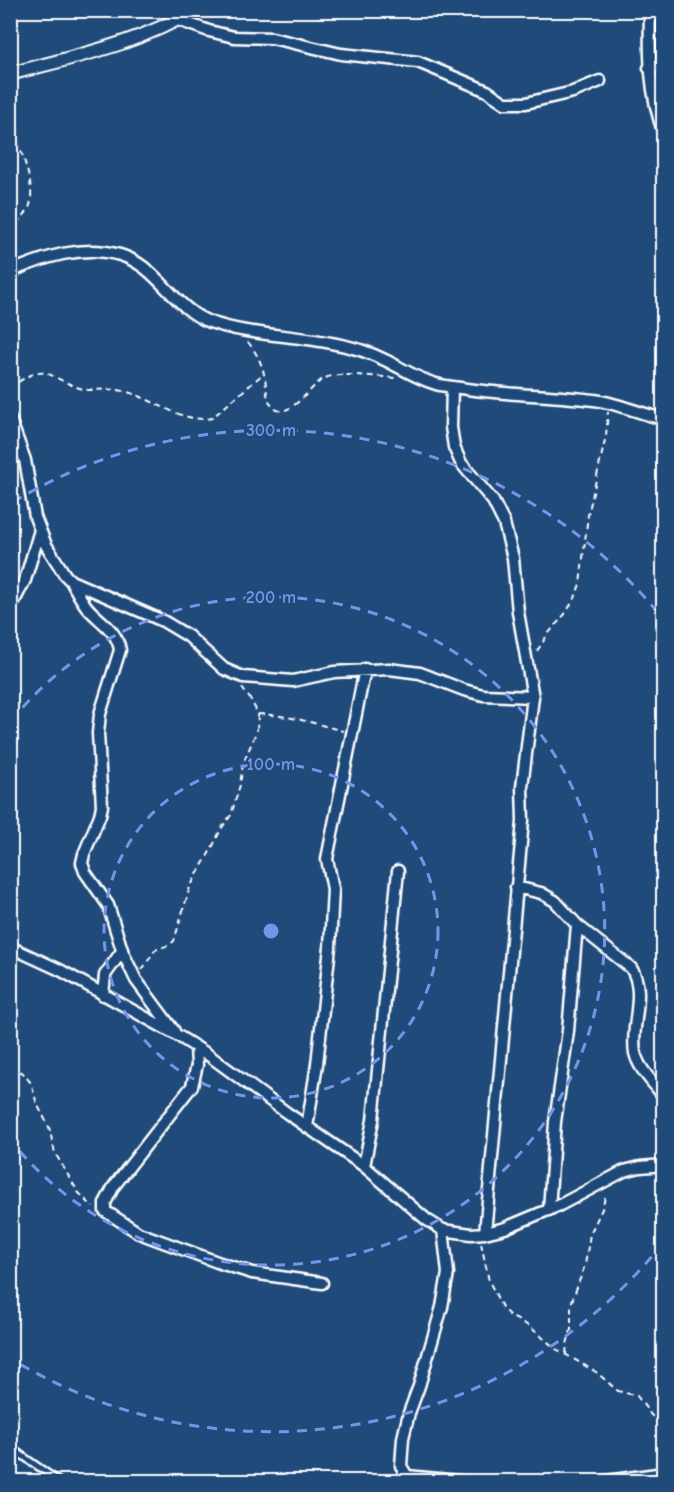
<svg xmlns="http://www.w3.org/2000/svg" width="674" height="1492" viewBox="0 0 674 1492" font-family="'Comic Neue',sans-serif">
	<rect width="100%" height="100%" fill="#1f4a7a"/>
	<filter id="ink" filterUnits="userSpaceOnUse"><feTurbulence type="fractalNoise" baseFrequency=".0167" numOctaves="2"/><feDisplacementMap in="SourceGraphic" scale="12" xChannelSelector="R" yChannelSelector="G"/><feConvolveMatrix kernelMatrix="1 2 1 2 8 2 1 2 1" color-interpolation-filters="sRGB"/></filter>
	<g filter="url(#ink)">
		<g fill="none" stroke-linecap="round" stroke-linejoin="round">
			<g stroke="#fff" stroke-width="10">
				<path id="service" d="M10,1447l50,35"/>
			</g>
			<g stroke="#fff" stroke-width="15">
				<path id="minor" d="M650,10c-1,44 -1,83 14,124
					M178,20l31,11 25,6 38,1 69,16 77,8 69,29 18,12h21l47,-11 27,-11
					M649,68l15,-2
					M10,272c34,-15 73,-28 110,-17 38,11 54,54 90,67 36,13 83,13 121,21 19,3 38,9 56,18 16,8 31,18 49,23 10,3 21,3 31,5 42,6 85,6 127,11 24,3 46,14 70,19
					M452,387l-1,40 3,20 7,16 32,38 11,22 9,35 5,54 15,85 -11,90 1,34 -38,412
					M10,419l15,41 10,57 11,28 19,30 6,6 92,40 25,15 36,33 19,8 50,4 41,-9 55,-3 31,4 44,17 19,5 50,2
					M71,581c5,9 9,17 15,25 12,15 31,23 34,44l-20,64 -2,19 4,73 -2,9 -16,39 -2,9 3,9 23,33 15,48 13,27 38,51
					M10,609l15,-29 15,-50
					M516,887l25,6 14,8 22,24 54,43c16,24 -1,58 4,85 4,17 20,31 29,44
					M10,947l50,23 115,64 32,20 80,59 77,53 63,54 16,10 28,4 14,-1 20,-5 55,-23 64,-34 16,-4 24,-2
					M103,995l2,-20 17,-24
					M196,1047l1,18 -5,21 -78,100 -9,17v8l34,22 81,30 32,10 70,10
					M307,1127l10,-63 13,-117 3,-58 -6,-30 38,-190
					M364,1166l9,-46 25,-249
					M549,1210l6,-88 13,-91 9,-106
					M443,1230l5,43 -6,34 -23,79 -10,27 -6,25 -2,28 6,10 62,6
					M599,1482l65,-9"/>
			</g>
			<g stroke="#fff" stroke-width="16">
				<path id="tertiary" d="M10,74c62,-17 129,-30 184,-64"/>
			</g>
			<path stroke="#fff" stroke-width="2" stroke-dasharray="6 4.5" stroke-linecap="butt" d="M10,121c7,21 28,66 19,87 -4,8 -13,15 -19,22
				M248,342c7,9 14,21 16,32 3,10 1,23 8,32 14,18 39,-20 51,-27 13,-8 55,-2 73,-1
				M10,388c11,-8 22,-17 36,-15 13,5 31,17 44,17 13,0 24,-2 37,2 27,7 56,32 85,26l52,-45
				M537,651l11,-17 17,-20 10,-16 5,-14 8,-69 18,-79 2,-24
				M258,714c30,1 56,9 85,17
				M142,970l13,-20 14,-5 5,-4 16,-54 22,-39 9,-19 10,-14 9,-30 3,-21 14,-34 1,-16 -7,-14 -9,-12
				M10,1066l13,7 8,10 6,21 12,23 6,26 23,39 15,15
				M481,1243l8,38 14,28 7,7 19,10 27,23 40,23 22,19 19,5 14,19 13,12
				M566,1354l1,-10 4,-14v-26l14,-39 5,-31 12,-25 4,-16"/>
			<use href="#service" stroke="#1f4a7a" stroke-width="5"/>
			<use href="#minor" stroke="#1f4a7a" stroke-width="10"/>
			<use href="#tertiary" stroke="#1f4a7a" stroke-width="12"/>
		</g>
	</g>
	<g fill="none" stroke="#7795e8" stroke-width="3" stroke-dasharray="10 8">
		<circle cx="271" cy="931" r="167"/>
		<path d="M11 721A334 334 0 1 1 11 1141"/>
		<path d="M663 1243A501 501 0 0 1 13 1360M13 502A501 501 0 0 1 663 619"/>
	</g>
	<circle cx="271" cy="931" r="9" fill="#7795e8" stroke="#1f4a7a" stroke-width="3"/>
	<g font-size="18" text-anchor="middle" font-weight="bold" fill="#7795e8" stroke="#1f4a7a" stroke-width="4.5" stroke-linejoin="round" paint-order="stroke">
		<text x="271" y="436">300 m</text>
		<text x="271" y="603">200 m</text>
		<text x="271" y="770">100 m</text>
	</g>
	<rect width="674" height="1492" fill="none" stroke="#1f4a7a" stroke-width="36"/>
	<rect x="18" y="18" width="638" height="1456" fill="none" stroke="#fff" stroke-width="2" filter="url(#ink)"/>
</svg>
